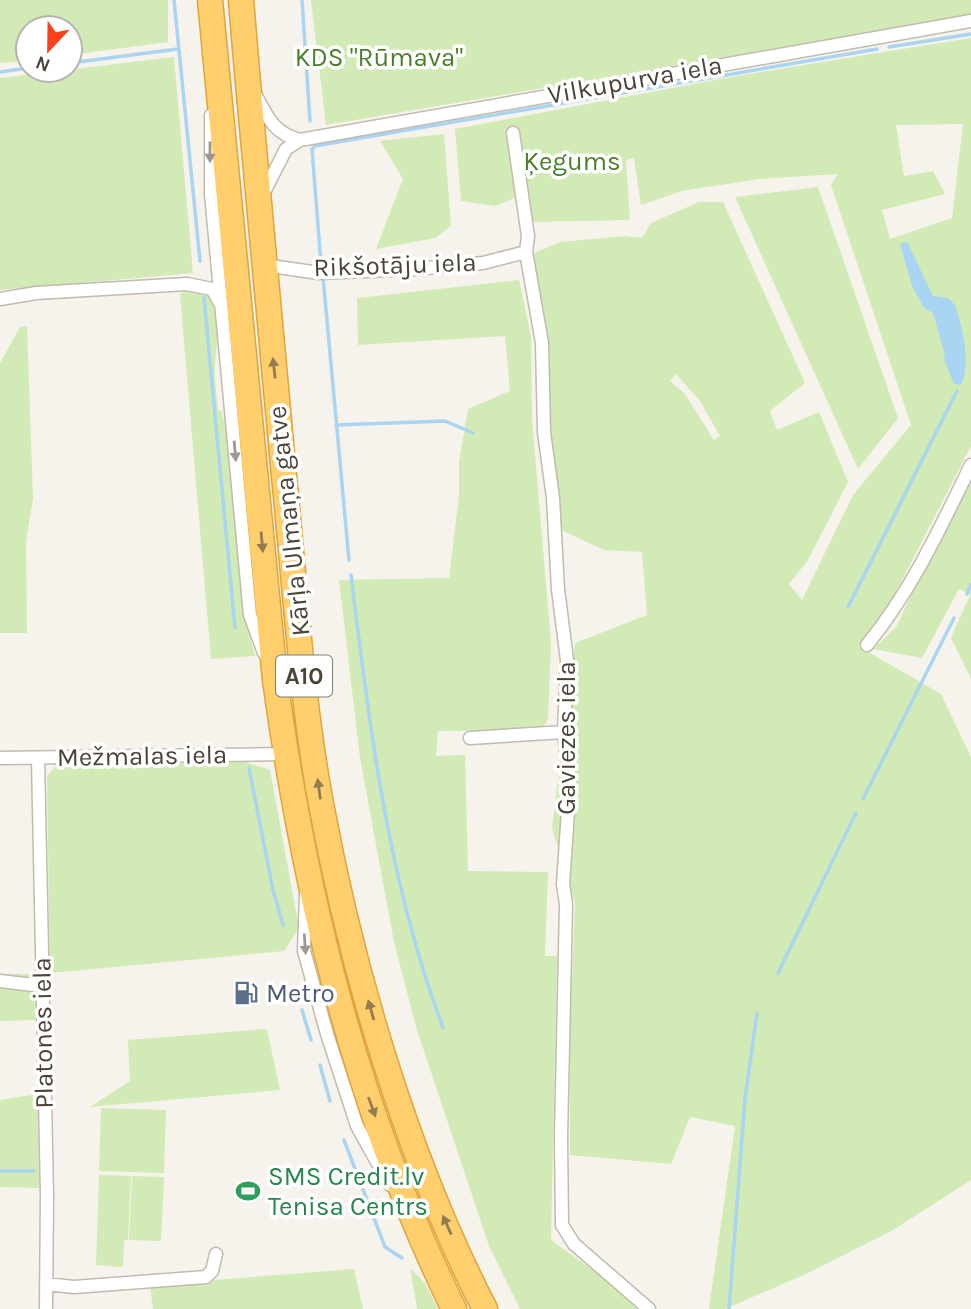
<svg xmlns="http://www.w3.org/2000/svg" width="971" height="1309" viewBox="0 0 971 1309" font-family="Karla,sans-serif">
	<rect width="100%" height="100%" fill="#f6f3ec"/>
	<path fill="#d2eab5" fill-rule="evenodd" d="M0,0h168v42l-98,13v-27h-42v32l-28,3z
		M311,0h660v18l-152,23 -493,84z
		M971,38v408l-91,177 -22,23 83,48 30,63v423l-78,50 -85,43 -83,36h-16l26,-183 -45,-9 -19,47 -101,-9v-115l5,-137 -23,-74 23,-186 72,-28 -5,-63 -38,-2 -45,-21 -25,-276 26,-11 65,-6 17,2 9,-15 48,-21h24l82,181 -35,28 7,19 42,-18 29,70 -40,78 -19,24 13,16 51,-105 58,-70 -80,-240 7,-11 -79,5 -77,12 -41,14 -7,-47 -8,2 4,60 -100,2 -3,-29 -32,13 -34,-5 -6,-72 281,-53zM963,124l-11,94 -62,21 -8,-29 63,-16 -12,-23 -29,5 -8,-51zM676,374l24,27 20,35 -6,4 -29,-46 -15,-13z
		M174,57l19,216 -193,17v-212z
		M444,134l7,92 -16,12 -59,11 27,-70 -23,-38z
		M818,187l80,231 -40,51 -123,-272z
		M519,280l12,56 1,83 19,223 -3,77 -7,11 -103,1 -2,25 29,-1 3,116 80,1 -3,84h12l-6,284 54,39 32,30h-117l-31,-63 -73,-219 -22,-85 -34,-184 -21,-178 110,-2 10,-82v-34l9,-53 42,-18 -5,-55 -147,9 -1,-47z
		M185,289l23,2c15,23 8,50 7,76 -1,14 2,29 3,44h3l8,25 16,182 10,38 -44,3 -31,-364z
		M27,326l6,172 -7,44 1,91h-27v-270l20,-36z
		M971,471v208l-20,-41 19,-43 -11,-6 -37,69 -49,-9 23,-22z
		M245,762l25,8 29,158 -15,23 -234,22 -3,-197 9,-10z
		M0,974h36v46l-36,1z
		M267,1029l13,61 -190,17 40,-26 -2,-41z
		M38,1094l1,94 -39,-1v-87z
		M101,1108l65,2 -2,63 -65,-2z
		M99,1175l32,1 -3,64h-4l-1,27 -27,-2z
		M132,1176l32,1 -3,64 -32,-1z
		M410,1268l15,15 13,26h-21z
		M354,1269l9,40h-210l-3,-24z"/>
	<path fill="#a9d4f2" d="M907,242l26,54 15,2 7,7c8,23 16,59 6,80l-7,-1 -11,-27 2,-2 -12,-42 -9,-5 -12,-22 -12,-42z"/>
	<g fill="none" stroke-linecap="round" stroke-linejoin="round">
		<path stroke="#a9d4f2" stroke-width="3.5" d="M174,0l26,261
			M302,0l8,121
			M889,47l82,-13
			M70,63l108,-14
			M0,72l28,-4
			M321,264l-9,-115 3,-3 562,-97
			M323,277l26,283
			M204,298l31,330
			M336,425l109,-4 28,12
			M351,575c15,123 30,248 64,367 8,29 18,58 28,86
			M967,594l4,-9
			M848,607l109,-216
			M249,768l24,122 10,35
			M863,799l91,-181
			M778,973l78,-160
			M302,1010l9,30
			M320,1065l10,36
			M344,1140l41,107 17,11
			M0,1171h34
			M729,1309l16,-210 12,-86"/>
		<g stroke="#c2bbae" stroke-width="15">
			<path id="street" d="M254,92c12,22 19,42 46,48l671,-119
				M211,115v79l39,421 14,38
				M513,133l15,103 -2,16 16,91 2,89 9,66 5,91 9,71 -3,72 6,50 -7,102 3,20 -5,233 1,88 12,19 75,65
				M263,194l23,-45 14,-9
				M264,265l55,8 96,-4 68,-6 43,-11
				M0,299l36,-6 151,-9 25,5 8,14
				M867,645c45,-55 73,-117 104,-180
				M470,738l94,-6
				M0,758l285,-4
				M38,758l9,437 -1,114
				M306,894l-2,57 23,83 30,92 33,59
				M0,981l41,5
				M46,1284l28,3 132,-10 6,-6 4,-17"/>
		</g>
		<g stroke="#e0a43c" stroke-width="27">
			<path id="highway" d="M210,0l65,680c30,217 82,432 179,629
				M241,0c13,159 28,318 43,476 11,109 17,221 37,328 31,167 86,354 164,505"/>
		</g>
		<use href="#street" stroke="#fff" stroke-width="12"/>
		<use href="#highway" stroke="#ffcf6e" stroke-width="24"/>
	</g>
	<defs><path id="oneway-solid" d="M-6-.8H1V-3.2L6.5 0L1 3.2V.8H-6Z" transform="scale(1.75)"/></defs>
	<g fill="#9c9892">
		<use href="#oneway-solid" transform="translate(210 152) rotate(90)"/>
		<use href="#oneway-solid" transform="translate(235 451) rotate(85)"/>
		<use href="#oneway-solid" transform="translate(305 944) rotate(86)"/>
	</g>
	<g fill="#937c4e">
		<use href="#oneway-solid" transform="translate(274 368) rotate(-96)"/>
		<use href="#oneway-solid" transform="translate(262 542) rotate(85)"/>
		<use href="#oneway-solid" transform="translate(319 789) rotate(-98)"/>
		<use href="#oneway-solid" transform="translate(371 1010) rotate(-106)"/>
		<use href="#oneway-solid" transform="translate(372 1107) rotate(70)"/>
		<use href="#oneway-solid" transform="translate(447 1225) rotate(-114)"/>
	</g>
	<defs>
		<g id="fuel-bare" transform="scale(1.89)"><path d="M-5.5-6h7V0h2V4h1.3V-2.5L3-4.5l.8-.8L6-3V5H2.5V1h-1V6h-7ZM-4.2-4.7v3.2H.2V-4.7Z" fill="#5c6f8a" stroke="#fff" stroke-width="2.5" paint-order="stroke"/></g>
		<g id="stadium-bare" transform="scale(1.89)"><path d="M0-5a6.5 5 0 1 0 0 10a6.5 5 0 1 0 0-10ZM-3.5-1.8h7v3.6h-7Z" fill="#2e9e5b" stroke="#fff" stroke-width="2.5" paint-order="stroke"/></g>
	</defs>
	<g fill-rule="evenodd">
		<use href="#fuel-bare" x="246" y="993"/>
		<use href="#stadium-bare" x="248" y="1191"/>
	</g>
	<g text-anchor="middle" dominant-baseline="central" stroke-width="7" stroke-linejoin="round" paint-order="stroke">
		<rect fill="#fff" stroke="#817c74" stroke-width="2" x="276" y="655.5" width="56" height="41" rx="5"/>
		<g font-size="24" font-weight="bold" fill="#4b4439">
			<text x="304" y="676">A10</text>
		</g>
		<g font-size="26" fill="#4a7f2a" stroke="#fff">
			<text x="379" y="57">KDS "Rūmava"</text>
			<text x="572" y="161">Ķegums</text>
		</g>
		<g font-size="26" fill="#4b4439" stroke="#fff">
			<text transform="translate(635 80) rotate(-10)">Vilkupurva iela</text>
			<text transform="translate(395 265) rotate(-2)">Rikšotāju iela</text>
			<text transform="translate(289 521) rotate(-96)">Kārļa Ulmaņa gatve</text>
			<text transform="translate(566 738) rotate(-90)">Gaviezes iela</text>
			<text transform="translate(142 756) rotate(-1)">Mežmalas iela</text>
			<text transform="translate(43 1033) rotate(-91)">Platones iela</text>
		</g>
		<g font-size="26" fill="#4e5e75" stroke="#fff" text-anchor="start">
			<text x="266" y="993">Metro</text>
		</g>
		<g font-size="26" fill="#27864d" stroke="#fff" text-anchor="start">
			<text x="268" y="1176">SMS Credit.lv<tspan x="268" dy="30">Tenisa Centrs</tspan></text>
		</g>
	</g>
	<g transform="translate(49 49) rotate(202)"><circle r="33" fill="#ffffff" stroke="#b7b4b0" stroke-width="2"/>
	<path d="M0-5L12 26L0 18L-12 26Z" fill="#fc3f1d"/>
	<text y="-10" font-size="19" font-weight="bold" text-anchor="middle" fill="#4b4439">N</text>
	</g>
</svg>
